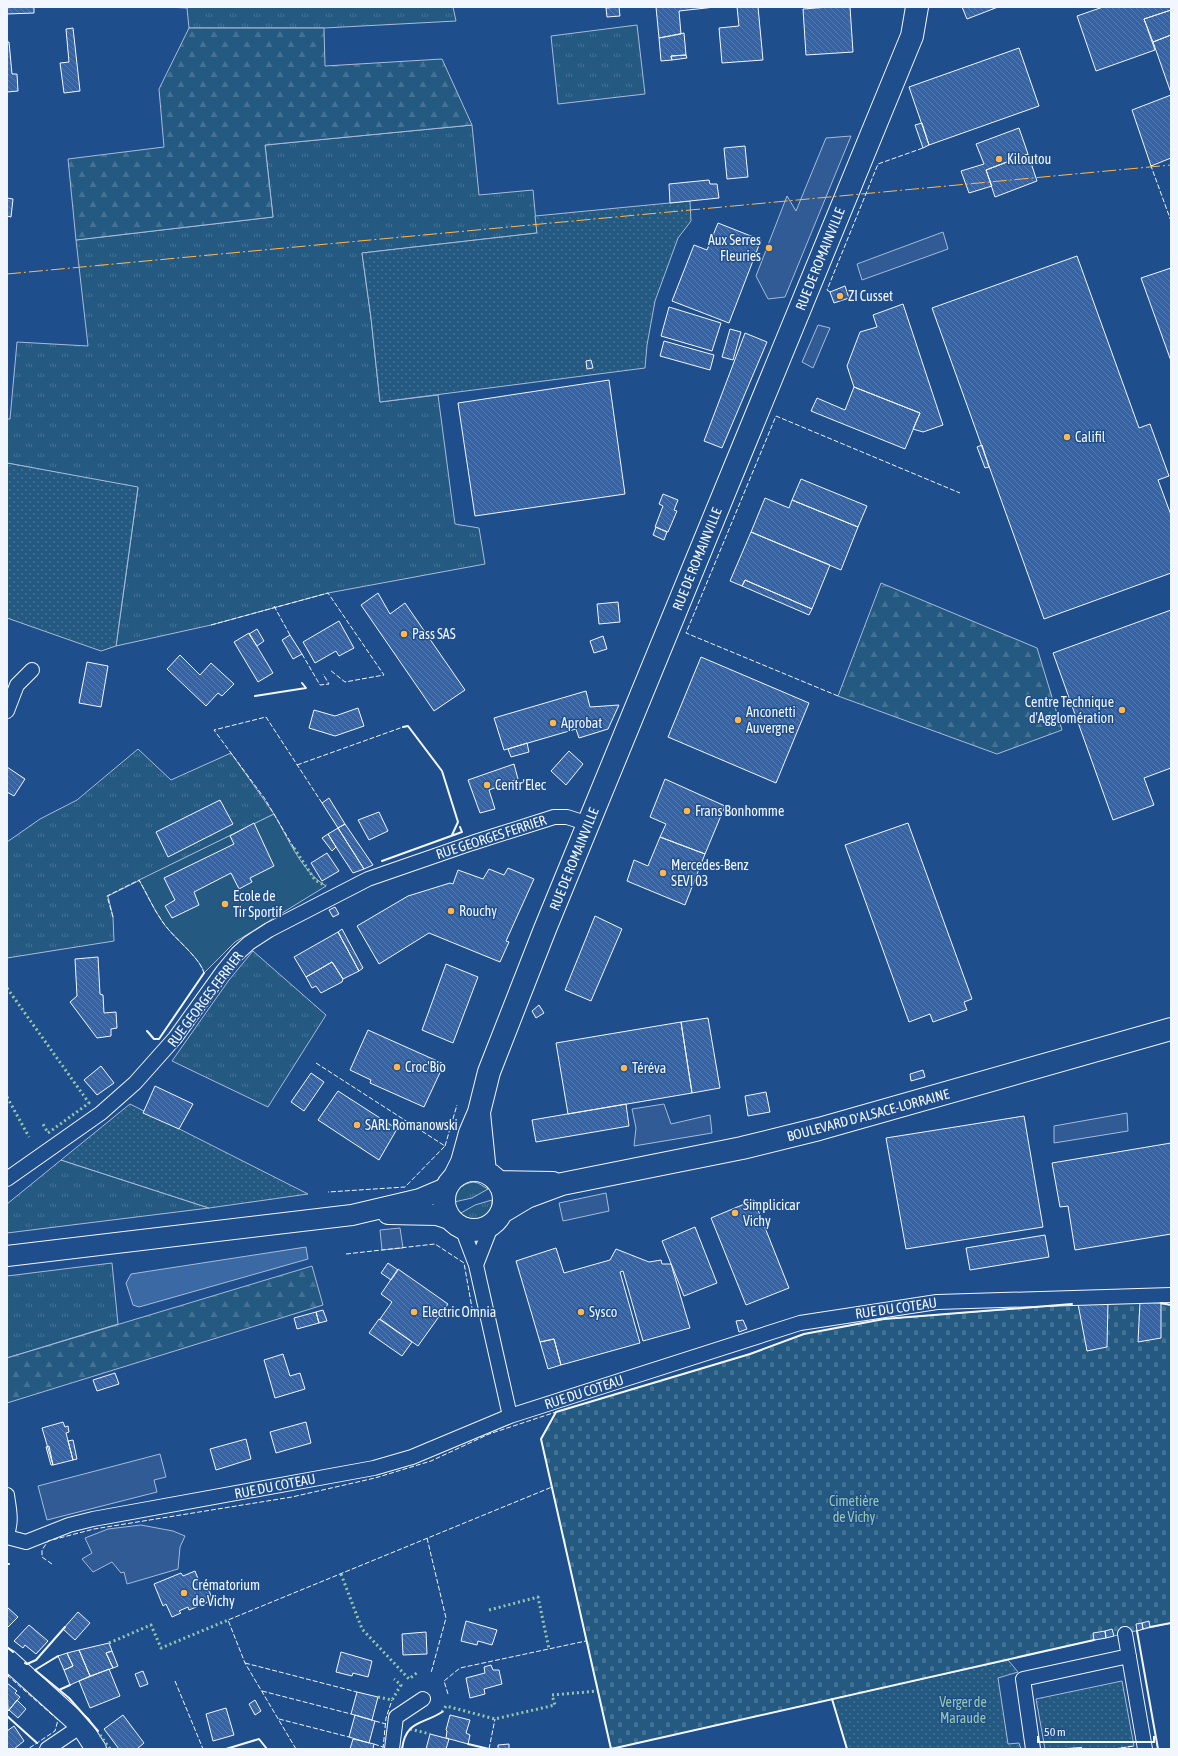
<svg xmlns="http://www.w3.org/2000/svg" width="1178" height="1756" viewBox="0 0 1178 1756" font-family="'Asap Condensed',sans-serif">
	<defs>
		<pattern id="grass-tufts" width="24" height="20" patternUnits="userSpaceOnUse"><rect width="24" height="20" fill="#245a82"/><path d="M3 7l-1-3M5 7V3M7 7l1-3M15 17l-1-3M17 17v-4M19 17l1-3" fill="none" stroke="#447295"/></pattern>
		<pattern id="forest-firs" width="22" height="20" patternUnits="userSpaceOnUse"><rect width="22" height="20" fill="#245a82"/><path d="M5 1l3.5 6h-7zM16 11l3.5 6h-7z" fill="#447295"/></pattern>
		<pattern id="cemetery-stones" width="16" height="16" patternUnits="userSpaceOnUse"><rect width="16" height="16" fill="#245a82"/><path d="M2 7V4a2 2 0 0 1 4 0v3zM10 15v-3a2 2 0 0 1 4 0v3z" fill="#447295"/></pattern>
		<pattern id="garden-dots" width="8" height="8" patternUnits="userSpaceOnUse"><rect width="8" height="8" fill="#245a82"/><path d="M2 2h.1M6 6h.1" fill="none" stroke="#447295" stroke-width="1.8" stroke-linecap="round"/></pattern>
		<pattern id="building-back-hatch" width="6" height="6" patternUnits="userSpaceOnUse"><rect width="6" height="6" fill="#3563a3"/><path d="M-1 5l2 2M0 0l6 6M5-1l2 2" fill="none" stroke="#537ab1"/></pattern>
	</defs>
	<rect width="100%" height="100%" fill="#1f4e8c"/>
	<path fill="url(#grass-tufts)" stroke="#a8bbd7" d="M167,7h286l3,14 -132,7h-135l-2,-20z
		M637,25l8,69 -87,10 -7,-68z
		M472,125l7,70 54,-5 4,43 -175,20 9,65 9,84 58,-7 17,129 24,4 6,36 -157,29 -117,32 -95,21 22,-158 -131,-25v-44h3l7,-77 71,4 -12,-106 197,-23 -8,-72z
		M138,749l33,31 60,-27 43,61 -166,82 5,21 1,24 -107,17v-116l33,-23 37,-19z
		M253,951l73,64 -58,92 -96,-46 57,-81z
		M61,1160l148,48 -202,25v-29z
		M473,1182l5,1 10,6 -16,9 -18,4c0,-12 8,-18 19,-20z
		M492,1200c1,18 -19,25 -33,14l16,-9z
		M112,1263l6,61 -111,34v-82z"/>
	<path fill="url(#forest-firs)" stroke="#a8bbd7" d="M189,28h135l1,38 117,-7 30,66 -207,20 8,72 -197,23 -8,-81 96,-12 -5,-58z
		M881,583l156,65 25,82 -65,24 -159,-58z
		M312,1266l11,39 -316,98v-45z"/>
	<path fill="url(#cemetery-stones)" stroke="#a8bbd7" d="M1140,1302l31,3v318l-560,126 -70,-310 15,-27 194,-58 54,-20 80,-15 194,-15z"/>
	<path fill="#245a82" stroke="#a8bbd7" d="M274,814c14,24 27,57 52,72l-91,56 -31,31c-4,-16 -32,-36 -42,-52 -9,-13 -15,-27 -23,-41z"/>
	<path fill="url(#garden-dots)" stroke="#a8bbd7" d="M690,201l1,20 -13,17 -23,63 -8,44 -2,23 -265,34 -9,-84 -9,-65 175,-20 -2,-17z
		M7,463l131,24 -22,159 -15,5 -94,-33z
		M130,1104l178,90 -99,14 -148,-48z
		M1008,1660l10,12 -20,6 10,66 11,-1 2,6h-174l-15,-50z
		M1122,1681l12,65 -20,3h-69l-9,-50z"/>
	<path fill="#305b95" stroke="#a8bbd7" d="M851,136l-66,161 -17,2 -12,-23 31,-80 9,15 30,-73z
		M943,232l5,17 -86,31 -5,-16z
		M818,325l12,3 -17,40 -11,-6z
		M664,1104l7,20 39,-9 2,18 -78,13 2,-18 -4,-19z
		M1127,1113l1,18 -74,12v-17z
		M606,1193l3,18 -46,10 -4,-18z
		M400,1228l3,20 -21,2 -2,-20z
		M160,1454l6,23 -12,3 3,12 -110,28 -9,-34z
		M141,1525l32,6 12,5 -5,11 -2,22 -51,15 -3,-12 -3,1 -9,-11 -19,10 -11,-13 10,-6 -7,-15 23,-9z"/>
	<path fill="#3b69a3" stroke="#a8bbd7" d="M306,1247l2,12 -169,48 -6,-2 -7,-22 5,-9z"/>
	<path fill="url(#building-back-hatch)" stroke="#f2f6ff" d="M7,7h27v6l-27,1z
		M619,7l1,9 -13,1 -1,-9z
		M656,7h59l-36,4 2,23 -22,4z
		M737,7h21l5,53 -41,3 -3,-35 20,-2z
		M829,7h21l3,45 -47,3 -3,-46z
		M962,7h36l-31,12z
		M1103,7h68v3l-27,9 11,31 -59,21 -19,-55z
		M1171,10v25l-18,7 -9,-23z
		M73,28l7,63 -16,2 -4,-30 9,-1 -3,-33z
		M684,33l2,22 -15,1 1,4 -11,1 -2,-23z
		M1171,35v58l-18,-51z
		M7,42h2l3,32h5l1,17 -11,1z
		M1019,48l20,58 -110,39 -20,-58z
		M686,55l1,3 -15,2 -1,-4z
		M1171,95v63l-20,8 -19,-56z
		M922,123l7,22 -6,3 -8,-23z
		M1019,128l9,26 -42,16 6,16 -23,7 -8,-22 23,-7 -8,-20z
		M745,146l3,31 -21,2 -3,-31z
		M1028,154l9,27 -42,16 -9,-27z
		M709,180l1,4h7l2,14 -49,5 -1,-19z
		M7,198l6,1 -2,18 -4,-1z
		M718,223l43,17 -32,83 -57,-22 22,-56 13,5z
		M1077,256l62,172 11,-4 19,52 -11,4 13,35v58l-127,46 -112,-311z
		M1171,268v93l-30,-83z
		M845,286l4,12 -15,5 -4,-11z
		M903,304l40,121 -20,7 -10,-3 7,-16 -66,-26 -7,-21 13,-34 17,-5 -4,-12z
		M669,307l52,16 -9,28 -51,-15z
		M730,329l11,3 -8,28 -11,-3z
		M745,333l22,9 -45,106 -18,-7z
		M664,341l50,14 -4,15 -50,-14z
		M591,360l2,8 -6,1 -1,-8z
		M609,380l16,114 -150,22 -17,-113z
		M854,387l66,26 -15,36 -94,-38 6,-13 28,12z
		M982,445l7,22 -4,1 -8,-21z
		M801,479l66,27 -9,21 -66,-27z
		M663,494l15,6 -4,10 3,1 -9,21 -13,-5 8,-21 -4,-2z
		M765,498l24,10 3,-8 66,27 -17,43 -90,-38z
		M656,527l11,5 -3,8 -11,-5z
		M751,532l79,33 -18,44 -67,-29 -3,6 -12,-5z
		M745,580l67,29 -3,6 -67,-29z
		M378,593l12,21 15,-11 60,87 -31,21 -73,-106z
		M618,602l2,20 -21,2 -2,-20z
		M1171,610v158l-27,10 10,27 -41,15 -60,-167z
		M339,621l15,27 -15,8 -3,-5 -21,12 -12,-21z
		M257,629l7,12 -7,5 -8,-12z
		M249,633l24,40 -15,9 -24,-40z
		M290,635l12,19 -9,5 -11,-19z
		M603,636l4,13 -13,4 -4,-12z
		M180,655l20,20 11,-12 23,21 -12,12 -4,-3 -12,13 -39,-37z
		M701,657l108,46 -33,80 -108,-46z
		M87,662l21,4 -7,41 -22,-4z
		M586,691l4,16 29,-2 -11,24 -29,9 -3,-9 -72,21 -10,-32z
		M358,708l6,18 -29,10 -26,-8 5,-18 21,6z
		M527,743l2,9 -18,5 -3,-8z
		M569,751l14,13 -17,21 -15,-14z
		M514,764l4,15 -29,11 6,19 -15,4 -12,-33z
		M7,767l18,12 -11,17 -7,-4z
		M665,779l60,27 -20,48 -45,-17 6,-13 -16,-7z
		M329,798l16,26 -7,4 -16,-25z
		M220,800l13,24 -65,33 -12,-25z
		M379,812l9,19 -19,9 -11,-20z
		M254,823l20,43 -24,12 2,4 -13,7 -8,-16 -37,19 5,13 -27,13 -7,-12 10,-6 -11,-22 70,-34 -4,-8z
		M908,823l64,176 -8,3 3,8 -34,12 -3,-8 -21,8 -64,-177z
		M345,824l28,41 -9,4 -26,-41z
		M338,828l26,41 -11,4 -17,-26 -8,-13z
		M328,834l8,13 -4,4 -10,-13z
		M660,837l45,17 -20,51 -58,-24 7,-21 14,6z
		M327,853l12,18 -17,10 -11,-18z
		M508,868l26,11 -28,62 3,1 -9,20 -71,-29 -50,31 -22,-38 51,-30 42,-13 3,1 5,-14 25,9 6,-10 15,6z
		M335,907l4,7 -6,3 -4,-7z
		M595,916l27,13 -31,72 -26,-11z
		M342,929l21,39 -4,3 -21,-39z
		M338,932l21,39 -16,8 -11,-17 -26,15 -12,-20z
		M98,957l2,37 3,1 1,18 12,-1 1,16 -6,1v7l-14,2 -27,-36 7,-6 -2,-37z
		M332,962l11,17 -1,3 -21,11 -5,-7 -4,2 -6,-11z
		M446,964l32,13 -25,66 -31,-13z
		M539,1005l5,8 -8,5 -4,-7z
		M708,1018l12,70 -28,5 -11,-71z
		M681,1022l11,71 -124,21 -12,-71z
		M368,1030l76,34 -20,43 -54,-24 1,-3 -21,-10z
		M101,1066l13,17 -17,12 -13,-15z
		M923,1070l2,7 -14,4 -1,-7z
		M311,1073l13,9 -20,29 -13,-9z
		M155,1086l38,18 -14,25 -36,-16z
		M338,1091l59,38 -18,31 -61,-40z
		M766,1092l4,20 -22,4 -3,-20z
		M626,1104l3,22 -93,16 -4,-22z
		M1024,1116l19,111 -137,22 -20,-111z
		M1171,1143v91l-96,16 -7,-44 -8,1 -8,-44z
		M754,1200l35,88 -43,17 -35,-87z
		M695,1227l22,56 -33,13 -22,-55z
		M1045,1235l4,22 -79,13 -4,-22z
		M556,1248l8,25 46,-13 6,-11 33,13 12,-2 1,4h9l19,64 -47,13 -20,-70 -3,1 20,71 -79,22 -7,-26 -14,3 -24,-81z
		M388,1263l10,7 -7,10 -10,-7z
		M398,1269l50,35 -30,42 -38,-27 12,-17 -11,-8z
		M1108,1302l-1,45 -20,4 -9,-47z
		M1140,1302l21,1v35l-23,4z
		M323,1310l4,11 -8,2 -3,-11z
		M316,1312l3,11 -22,6 -3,-11z
		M379,1319l33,23 -10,14 -33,-23z
		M743,1320l4,9 -8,3 -3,-11z
		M554,1339l7,26 -13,4 -8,-27z
		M283,1354l7,22 10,-3 5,16 -30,9 -11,-38z
		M115,1373l4,11 -22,7 -4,-11z
		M63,1422l2,5 3,-1 1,6 -3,1 7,27 -20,5 -11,-37z
		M306,1422l5,21 -35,10 -6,-21z
		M246,1439l5,20 -35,11 -6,-21z
		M73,1440l4,19 -4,1 -5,-19z
		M49,1446l4,19h-2l-5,-18z
		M195,1571l6,15 5,-2 7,16 -24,10 -1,-3 -9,4 2,2 -9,4 -6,-13 -3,2 -9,-22 27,-11 2,3z
		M7,1607l11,10 -11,11z
		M78,1612l12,11 -15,17 -12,-11z
		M466,1621l31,9 -5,15 -14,-4 -1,4 -16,-4z
		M1149,1621l1,6 -7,2 -1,-6z
		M1142,1623l1,6 -6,2 -1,-7z
		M29,1625l19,16 -12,13 -11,-9 -2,3 -9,-7z
		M1112,1629l2,7 -8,2 -1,-7z
		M1105,1631l1,7 -12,2 -1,-7z
		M426,1632l1,22 -24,1 -1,-21z
		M109,1643l3,8 -6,2 7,15 -23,8 -11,-26z
		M79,1650l11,26 -20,9 -6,-15 9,-4 -6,-13z
		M112,1651l6,15 -5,2 -7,-15z
		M341,1652l31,9 -4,16 -15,-4 -1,3 -16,-4z
		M67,1653l6,13 -9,4 -6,-14z
		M491,1665l2,5h6l3,14 -18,5 1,5 -15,4 -4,-20 19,-5 -1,-6z
		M109,1669l11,27 -30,12 -11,-27z
		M143,1671l5,13 -8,3 -5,-13z
		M7,1683l10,8 -2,2 5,4 -12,14z
		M357,1692l21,5 -6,23 -21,-6z
		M17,1700l9,9 -8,9 -9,-8z
		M255,1700l6,11 -6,4 -6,-11z
		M226,1708l8,27 -21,6 -7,-27z
		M123,1715l21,28 -7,6h-18l-15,-20z
		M355,1715l20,6 -6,22 -20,-6z
		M450,1715l20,5 -4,13 4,2 -2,9 -22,-6 1,-7 -1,-1z
		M14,1726l10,15 -10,8h-7v-18z
		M430,1734l19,5 -3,10h-20z
		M353,1739l21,5 -1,5h-23z
		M509,1744v5h-11v-4z"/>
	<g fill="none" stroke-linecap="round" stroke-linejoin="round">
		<g stroke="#f2f6ff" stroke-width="16">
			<path id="street" d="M7,711l10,-26 15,-15
				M7,1179l94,-66 34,-30 40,-45 48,-67 14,-17 12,-11 20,-13 99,-51 104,-36 82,-26h13l22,7
				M462,1228l14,37 34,151
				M476,1265l16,-41
				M7,1495c2,14 5,26 0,39
				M7,1537l19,5 43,-17 24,-6 281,-51 38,-11 98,-41 290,-93 137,-21 234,-7
				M1125,1634l20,115
				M47,1749l34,-23
				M392,1749l4,-32 27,-18
				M1033,1749l-10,-70 106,-23"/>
		</g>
		<g stroke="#f2f6ff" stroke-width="22">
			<path id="secondary" d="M388,1214l49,1 12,4
				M7,1256l345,-41 68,-16 26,-11
				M7,1659l74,67 15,23"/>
		</g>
		<g stroke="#f2f6ff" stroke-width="24">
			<path id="primary" d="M479,1113l6,59
				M444 1200a30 30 0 1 1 60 0a30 30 0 1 1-60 0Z
				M455,1176l7,-14 8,-29 9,-21 10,-40 56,-143 367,-893 5,-29
				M498,1182l55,1
				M502,1212l25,-15 35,-13 180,-36 77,-19 352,-100"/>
		</g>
		<use href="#street" stroke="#1f4e8c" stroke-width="14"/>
		<use href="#secondary" stroke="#1f4e8c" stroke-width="20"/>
		<use href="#primary" stroke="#1f4e8c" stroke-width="22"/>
		<path stroke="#97c8a6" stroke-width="3" stroke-dasharray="2 3" stroke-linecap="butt" d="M294,848l21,32 11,6
			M7,988l82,115 -41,30 -5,-9
			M7,1097l22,40
			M341,1574l21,55 47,50 9,-7
			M489,1610l49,-13 11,52
			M109,1643l42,-18 10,23 67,-28
			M378,1697l14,3 9,-15 -7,-6
			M442,1712l4,-6 49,13 60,-14 -3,-10 46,-4
			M410,1729l20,5
			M100,1735l10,14"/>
		<path stroke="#f2f6ff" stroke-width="1" stroke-dasharray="5 2" stroke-linecap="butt" d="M1152,165l-1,1 20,55
			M830,292l-3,-2 51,-126 45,-16
			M274,606l16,29
			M211,625l117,-32 56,82 -39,7 -15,-12
			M302,654l18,31 9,-1 -6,-10
			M838,696l-152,-63 90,-217 184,77
			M297,765l106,-38
			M294,848l-29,-49 -51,-69 52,-13 56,86
			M113,917l-6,-21 32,-16c8,14 14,28 23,41 10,16 38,36 42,52
			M316,1063l129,83 -40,41 -77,5
			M445,1146l12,-41
			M346,1254l89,-10 29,19 8,45
			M427,1538l19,80 -15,55
			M52,1564l-10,-7v-7l6,-9 46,-12 198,-32 83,-19 56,-17 58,-27 67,-22
			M245,1663l112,29
			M7,1675l51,45 -3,11 -27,18
			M175,1681l28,68
			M262,1691l89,23
			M448,1694l-4,-13 16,-13 126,-27
			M279,1719l70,18
			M375,1721l11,3
			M374,1744l9,3
			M1081,1748l2,1
			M296,1749l-51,-86 -17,-43 324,-133
			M383,1749l3,-31 6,-18
			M489,1749l6,-30
			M1114,1749l20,-3"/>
		<path stroke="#f2f6ff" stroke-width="2" d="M255,696l51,-8 -4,-5
			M403,727l5,-1 34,45 16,51 -6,13
			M382,861l80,-29 -2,-5
			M147,1031l7,8h5l45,-66
			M1161,1303l10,2
			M1072,1304l-188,15 -80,15 -54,20 -194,58 -15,27 70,310 483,-109
			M7,1564h2
			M1150,1627l21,-4
			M1137,1631l21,118
			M7,1647l6,5
			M58,1656l-23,14 34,28 29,33
			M25,1663l2,1 9,-4 29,-33
			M7,1677l1,-1
			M59,1690l11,-5
			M832,1699l15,50
			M7,1716l30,27
			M468,1744l21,5
			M226,1749l33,-10 8,10
			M402,1749c4,-29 20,-24 40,-37
			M1053,1749h2
			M1067,1749l14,-1"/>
		<path stroke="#ffb74d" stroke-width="1" stroke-dasharray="14 3 2 3" stroke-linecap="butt" d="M7,274l1164,-109"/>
	</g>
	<g fill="#ffb74d" stroke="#1f4e8c" stroke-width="1.5">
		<circle cx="999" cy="159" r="4"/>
		<circle cx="769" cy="248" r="4"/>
		<circle cx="840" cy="296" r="4"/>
		<circle cx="1067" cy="437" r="4"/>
		<circle cx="404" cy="634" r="4"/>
		<circle cx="1122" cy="710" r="4"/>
		<circle cx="738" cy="720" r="4"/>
		<circle cx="553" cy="723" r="4"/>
		<circle cx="487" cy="785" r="4"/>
		<circle cx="687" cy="811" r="4"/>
		<circle cx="663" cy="873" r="4"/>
		<circle cx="225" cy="904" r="4"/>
		<circle cx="451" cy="911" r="4"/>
		<circle cx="397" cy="1067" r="4"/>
		<circle cx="624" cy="1068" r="4"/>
		<circle cx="357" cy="1125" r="4"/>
		<circle cx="735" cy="1213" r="4"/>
		<circle cx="414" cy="1312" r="4"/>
		<circle cx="581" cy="1312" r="4"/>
		<circle cx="184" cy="1593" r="4"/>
	</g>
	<g text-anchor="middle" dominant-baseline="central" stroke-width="3" stroke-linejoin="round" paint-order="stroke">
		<g font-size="14" fill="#f2f6ff" stroke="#1f4e8c" text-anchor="start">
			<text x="1007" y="159">Kiloutou</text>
			<text x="761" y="240" text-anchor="end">Aux Serres<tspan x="761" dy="16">Fleuries</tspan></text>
			<text x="848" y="296">ZI Cusset</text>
			<text x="1075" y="437">Califil</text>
			<text x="412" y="634">Pass SAS</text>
			<text x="1114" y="702" text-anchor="end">Centre Technique<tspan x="1114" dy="16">d'Agglomération</tspan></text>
			<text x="746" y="712">Anconetti<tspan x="746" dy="16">Auvergne</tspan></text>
			<text x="561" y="723">Aprobat</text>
			<text x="495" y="785">Centr'Elec</text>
			<text x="695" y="811">Frans Bonhomme</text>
			<text x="671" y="865">Mercedes-Benz<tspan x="671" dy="16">SEVI 03</tspan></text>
			<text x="233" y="896">Ecole de<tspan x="233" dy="16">Tir Sportif</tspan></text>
			<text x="459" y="911">Rouchy</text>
			<text x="405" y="1067">Croc'Bio</text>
			<text x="632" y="1068">Téréva</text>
			<text x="365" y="1125">SARL Romanowski</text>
			<text x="743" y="1205">Simplicicar<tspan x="743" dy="16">Vichy</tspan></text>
			<text x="422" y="1312">Electric Omnia</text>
			<text x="589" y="1312">Sysco</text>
			<text x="192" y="1585">Crématorium<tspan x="192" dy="16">de Vichy</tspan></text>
		</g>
		<g font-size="14" fill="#f2f6ff" stroke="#1f4e8c">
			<text transform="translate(820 259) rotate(-68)">RUE DE ROMAINVILLE</text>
			<text transform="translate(697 559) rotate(-68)">RUE DE ROMAINVILLE</text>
			<text transform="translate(491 837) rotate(-18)">RUE GEORGES FERRIER</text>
			<text transform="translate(574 859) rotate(-68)">RUE DE ROMAINVILLE</text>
			<text transform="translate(205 999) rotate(-53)">RUE GEORGES FERRIER</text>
			<text transform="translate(868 1115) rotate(-15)">BOULEVARD D'ALSACE-LORRAINE</text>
			<text transform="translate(896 1308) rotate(-8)">RUE DU COTEAU</text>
			<text transform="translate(584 1392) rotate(-18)">RUE DU COTEAU</text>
			<text transform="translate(275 1486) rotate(-11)">RUE DU COTEAU</text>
		</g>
		<g font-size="14" fill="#97c8a6" stroke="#1f4e8c">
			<text x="854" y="1501">Cimetière<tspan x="854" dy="16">de Vichy</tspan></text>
			<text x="963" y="1702">Verger de<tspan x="963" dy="16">Maraude</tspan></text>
		</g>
	</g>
	<rect width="1178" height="1756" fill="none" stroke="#f2f6ff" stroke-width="16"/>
	<path d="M1038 1736v6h116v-6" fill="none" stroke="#f2f6ff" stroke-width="2"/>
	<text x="1044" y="1736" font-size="12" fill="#f2f6ff" stroke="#1f4e8c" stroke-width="3" paint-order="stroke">50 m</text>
</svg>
